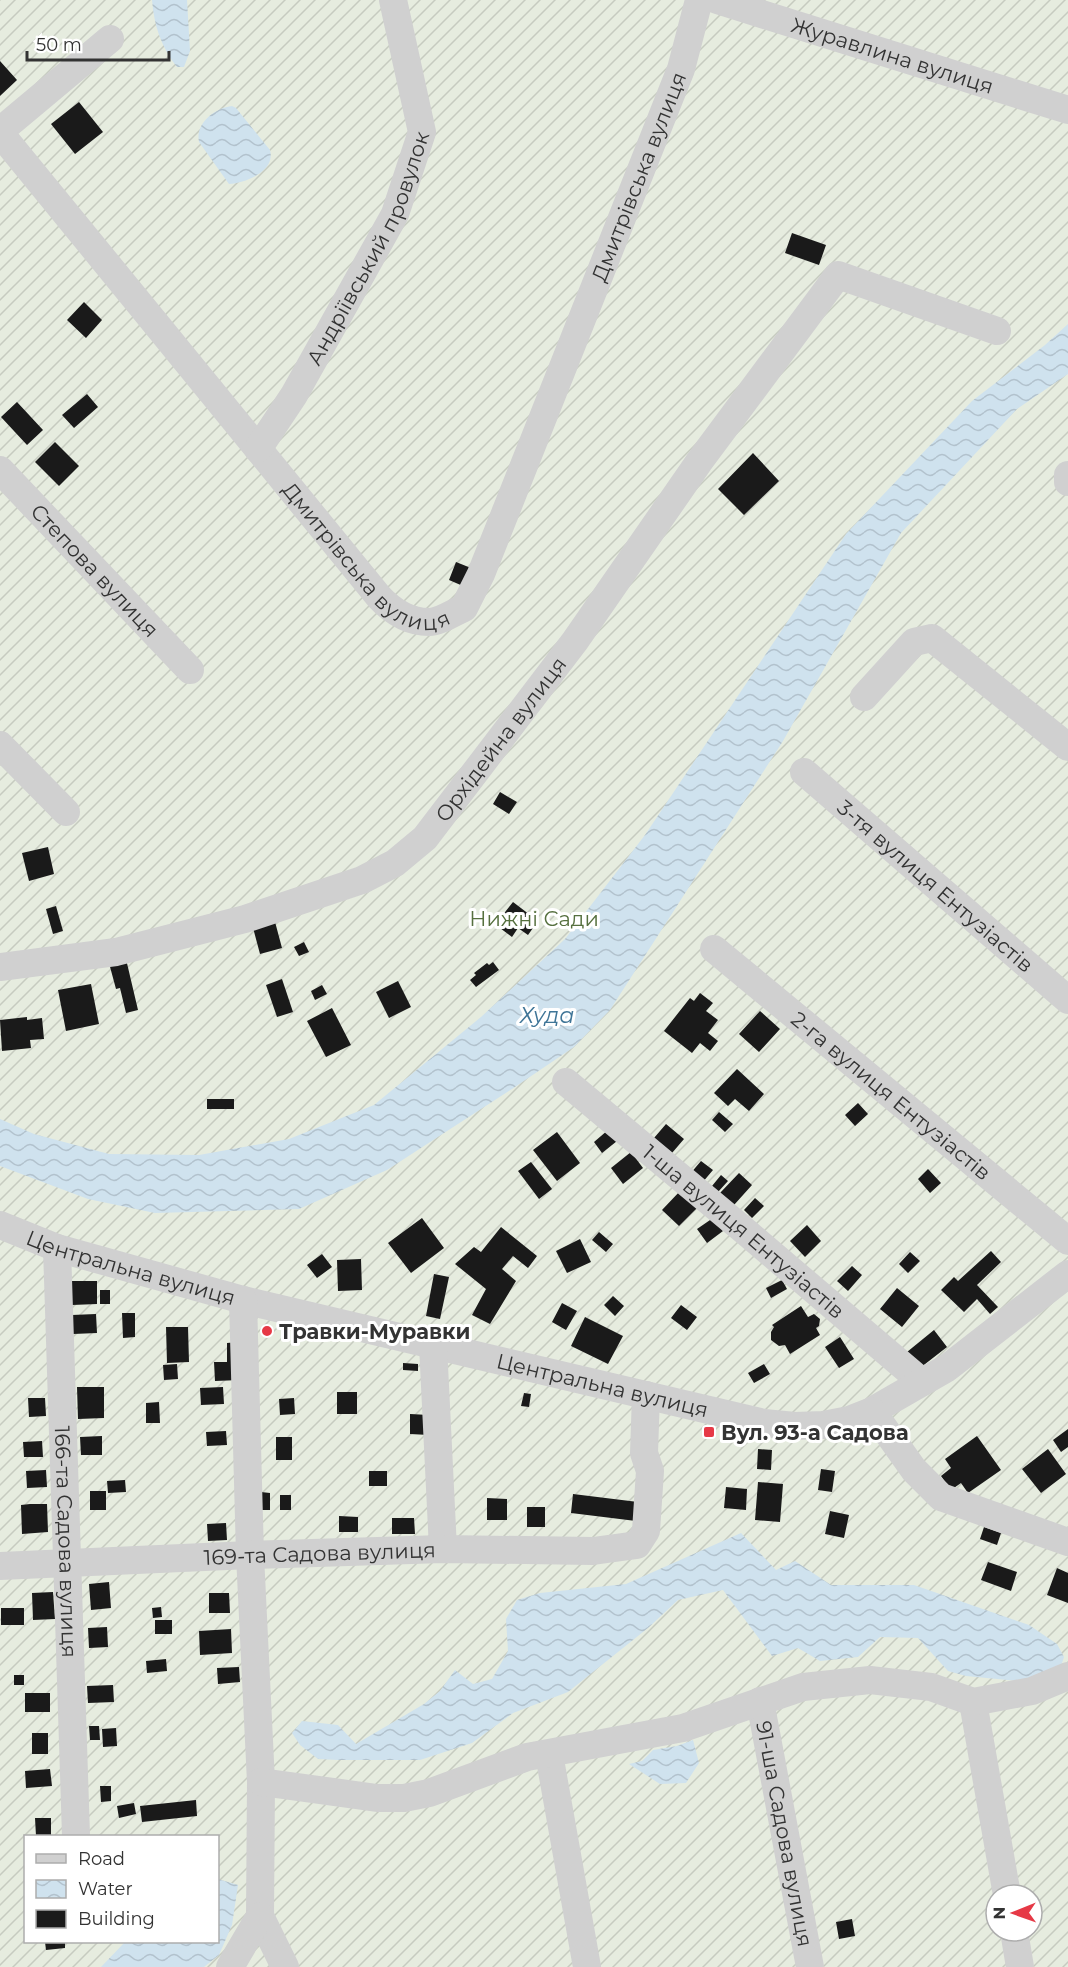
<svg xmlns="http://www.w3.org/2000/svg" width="1068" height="1967" viewBox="0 0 1068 1967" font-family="Montserrat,sans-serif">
	<defs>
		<pattern id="garden-furrows" width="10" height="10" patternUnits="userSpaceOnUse" patternTransform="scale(1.5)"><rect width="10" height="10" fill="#e6ecdf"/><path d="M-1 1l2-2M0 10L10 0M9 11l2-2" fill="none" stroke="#c6cbc0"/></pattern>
		<pattern id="water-waves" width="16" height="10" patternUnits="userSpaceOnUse" patternTransform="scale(1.5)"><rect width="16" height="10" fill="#cfe2ee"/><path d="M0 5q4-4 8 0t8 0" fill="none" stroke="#b2c2cd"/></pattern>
	</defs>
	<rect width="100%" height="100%" fill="#fff"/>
	<path fill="url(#garden-furrows)" fill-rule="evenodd" d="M0,0h1068v1967h-1068zM26,1836h192v106h-192zM996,1895h36v36h-36z"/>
	<path fill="url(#water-waves)" d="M152,0h35l3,51 -6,16h-7c-16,-20 -23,-42 -25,-67z
		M232,106l4,2 34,42c6,21 -24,33 -41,34l-30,-42c-4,-19 16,-34 33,-36z
		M1068,324v50l-51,35 -116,124 -118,208 -173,269 -36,37 -62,42 -125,81 -88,39 -144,4 -67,-14 -88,-33v-47l34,15 75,20 90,1 90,-16 85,-34 107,-88 84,-78 80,-104 201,-301 126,-133 73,-56z
		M741,1533l35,37 19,-9 36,24h83l115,40 28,19 7,13 -5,15 -40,9 -53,-5 -18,-5 -30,-33 -38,-1 -22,20 -38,4 -22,-13 -26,8 -49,-66 -45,10 -30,28 -80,64 -55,21 -41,30 -52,17h-82l-20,-1 -18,-14 -8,-12 10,-12 36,4 18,19 68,-40 16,-13 15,-21 18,14 19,-5 16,-28 -2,-32 11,-19 23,-7 86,-9z
		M693,1740l6,23 -13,20 -26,1 -31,-20 13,-3 11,-11 24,-4z
		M218,1879l20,6 -6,40 -13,30 -15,12h-103l24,-25h93z"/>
	<path fill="#1a1a1a" d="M0,61l17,19 -17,16z
		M79,102l24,30 -28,22 -24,-30z
		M792,233l34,12 -7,20 -34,-12z
		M84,302l18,18 -16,18 -19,-18z
		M87,394l11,13 -24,21 -12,-13z
		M17,402l26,28 -16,15 -26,-28z
		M55,442l24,24 -20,20 -24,-24z
		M753,453l26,28 -35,34 -26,-26z
		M456,562l15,6 -8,18 -14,-6z
		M500,792l17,10 -8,12 -16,-10z
		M48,847l6,27 -25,7 -7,-28z
		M513,902l25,19 -10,14 -10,-7 -6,9 -12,-9 7,-8 -5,-4z
		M56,906l7,25 -10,3 -7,-25z
		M274,918l8,30 -22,6 -8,-30z
		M304,942l5,10 -10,4 -5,-9z
		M126,959l12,51 -12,3 -6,-25 -4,1 -7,-26z
		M493,962l6,8 -23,17 -6,-7 6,-5 -2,-2 13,-10 2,2z
		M282,979l11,33 -16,5 -11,-32z
		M398,981l13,26 -22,11 -13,-26z
		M91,984l8,40 -33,7 -8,-41z
		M322,985l5,9 -12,6 -4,-9z
		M700,993l13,10 -7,8 12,9 -10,13 10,8 -8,10 -10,-8 -8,10 -28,-22 26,-33 4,3z
		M332,1008l19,37 -25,12 -19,-36z
		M760,1011l20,18 -21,23 -20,-18z
		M27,1017v3l15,-2 2,21 -14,1 1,8 -29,3 -2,-31z
		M737,1069l27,25 -15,17 -14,-12 -7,7 -14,-13z
		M207,1099h27v10h-27z
		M858,1103l10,11 -13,12 -10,-11z
		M719,1112l14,12 -8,8 -13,-12z
		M666,1124l18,15 -12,14 -18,-15z
		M608,1130l9,11 -15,12 -8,-11z
		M557,1132l23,31 -23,18 -24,-31z
		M631,1152l12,16 -20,16 -12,-16z
		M701,1161l12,9 -11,13 -12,-9z
		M531,1162l21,27 -13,10 -21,-28z
		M928,1169l13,14 -11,10 -12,-14z
		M739,1173l13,12 -18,20 -14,-12z
		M721,1175l7,6 -10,11 -6,-6z
		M681,1190l17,17 -19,19 -17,-16z
		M755,1198l9,8 -12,12 -8,-8z
		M422,1218l22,30 -33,25 -23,-30z
		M713,1218l10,13 -16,12 -10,-14z
		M807,1225l14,16 -16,16 -15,-16z
		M501,1227l36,29 -9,12 -15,-12 -11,13 14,12 -26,43 -18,-9 14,-26 -31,-25 19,-17 7,5z
		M599,1232l14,12 -7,8 -14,-12z
		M580,1239l11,23 -24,11 -11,-22z
		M991,1251l10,11 -24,23 21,22 -8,7 -13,-15 -13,13 -23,-22 13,-13 4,4z
		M910,1252l10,9 -12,12 -9,-9z
		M322,1254l10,13 -15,11 -10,-13z
		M361,1259l1,31 -24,1 -1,-31z
		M852,1266l10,9 -14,16 -11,-10z
		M434,1274l15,3 -9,42 -14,-3z
		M782,1280l5,9 -16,9 -5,-10z
		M72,1281h25v23l-25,1z
		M897,1288l22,18 -17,21 -22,-18z
		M100,1290h10v14h-10z
		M613,1296l11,10 -9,10 -11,-11z
		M562,1303l15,8 -11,19 -14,-8z
		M681,1305l16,12 -10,13 -16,-12z
		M801,1306l7,11 6,-3 6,5 -1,7 -3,2 4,7 -30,19 -5,-9 -6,1 -8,-6v-8l3,-5 -2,-2z
		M122,1313h13v24l-12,1z
		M96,1314l1,19 -24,1 -1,-19z
		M585,1317l38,19 -15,28 -37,-18z
		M166,1327h22l1,35 -22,1z
		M934,1330l13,17 -27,21 -13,-16z
		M840,1337l14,22 -15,9 -14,-21z
		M238,1342l2,38 -25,1 -1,-19h13v-19z
		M403,1363l15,1v7l-15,-1z
		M177,1364l1,15 -14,1 -1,-15z
		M764,1364l6,10 -16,9 -6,-10z
		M77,1387h27v31l-26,1z
		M223,1387l1,17 -23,1 -1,-17z
		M337,1392h20v22h-20z
		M524,1393l7,1 -2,13 -8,-1z
		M28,1398h17l1,18 -17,1z
		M294,1398l1,16 -15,1 -1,-16z
		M159,1402l1,21h-14v-20z
		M410,1414l19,1v20l-19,-1z
		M1068,1429v18l-7,5 -8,-12z
		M226,1431l1,14 -20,1 -1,-14z
		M102,1436v19h-21l-1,-18z
		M977,1436l24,34 -33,23 -7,-10 -10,7 -10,-14 10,-8 -6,-9z
		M276,1437h16v23h-16z
		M42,1441l1,16h-19l-1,-15z
		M758,1449l14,1 -1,20 -14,-1z
		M1048,1449l18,25 -25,19 -19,-24z
		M821,1469l14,2 -3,21 -14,-2z
		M46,1470l1,17 -20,1 -1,-17z
		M369,1471h18v15h-18z
		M125,1480l1,12 -18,1 -1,-12z
		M758,1482l25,2 -3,38 -25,-2z
		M726,1487l21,2 -1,21 -22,-2z
		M90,1491h16v19h-16z
		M261,1492l9,1v17h-9z
		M573,1494l65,8 -2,19 -65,-8z
		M280,1495h11v15h-11z
		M487,1498l20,1v21h-20z
		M30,1504h17l1,28 -26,2 -1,-29z
		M527,1507h18v20h-18z
		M830,1511l19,4 -5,23 -19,-4z
		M339,1516l19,1v15h-19z
		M392,1518h22l1,16h-23z
		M226,1523l1,17 -19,1 -1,-17z
		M984,1527l17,6 -4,12 -17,-6z
		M988,1562l29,10 -6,19 -30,-11z
		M1057,1568l11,5v30l-21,-8z
		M109,1582l2,26 -20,2 -2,-26z
		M53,1592l2,27 -22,1 -1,-27z
		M209,1593h20l1,20h-21z
		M161,1607l1,10 -9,1 -1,-10z
		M1,1608h23v17h-23z
		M155,1620h17v14h-17z
		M107,1627l1,20 -19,1 -1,-20z
		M231,1629l1,24 -32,2 -1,-24z
		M166,1659l1,12 -20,2 -1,-12z
		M239,1667l1,15 -22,2 -1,-16z
		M14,1675h10v10h-10z
		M113,1685l1,17 -26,1 -1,-17z
		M25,1693h25v19h-25z
		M89,1726h10l1,14h-10z
		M116,1728l1,18 -14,1 -1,-18z
		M32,1733h16v21h-16z
		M50,1769l2,17 -26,2 -1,-17z
		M100,1786h11v15l-10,1z
		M196,1800l1,16 -55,6 -2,-16z
		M134,1803l2,11 -17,4 -2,-12z
		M35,1818h16v18h-15z
		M852,1919l3,17 -16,3 -3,-17z
		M45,1942h20v6l-19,2z"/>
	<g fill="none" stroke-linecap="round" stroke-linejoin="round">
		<g stroke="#d0d0d0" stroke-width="28">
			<path id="s1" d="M717,0l351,110"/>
			<path d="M0,131l110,-92"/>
			<path id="s2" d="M0,133l379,464c13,14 29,25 50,25 11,0 25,-10 35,-14l17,-34 200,-505 18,-69"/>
			<path id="s3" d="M258,449l36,-54 101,-181 27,-82 -29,-132"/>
			<path id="s4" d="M0,470l190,200"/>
			<path d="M1068,475v7"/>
			<path d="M864,697l50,-55 18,-4 136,109"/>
			<path d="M0,745l66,67"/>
			<path id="s5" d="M804,772l264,228"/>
			<path id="s6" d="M714,949l354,292"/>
			<path id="s7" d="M0,967l116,-15 129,-33 117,-39 33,-17 30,-25 150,-197 124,-179 139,-187 159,56"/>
			<path id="s8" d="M566,1082l180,150 176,150"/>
			<path id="s9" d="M0,1225l57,23 186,52 521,123 31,3 28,-1 26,-5 23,-9 75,-43 121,-94"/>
			<path id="s10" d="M57,1248l19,588"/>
			<path d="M243,1300l7,255 11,227 -1,134 25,51"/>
			<path d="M433,1345l10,204"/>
			<path d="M872,1411l42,59 27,27 127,45"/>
			<path id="s11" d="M0,1566l250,-11 193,-6 150,2 44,-6 9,-14 4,-60 -6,-18 2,-58"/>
			<path id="s12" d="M760,1701l50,266"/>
			<path d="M973,1702l34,193"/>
			<path d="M549,1754l38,213"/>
			<path d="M261,1782l116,16h27l25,-5 98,-36 156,-29 120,-41 67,-7 61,7 42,15 59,-11 36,-15"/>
			<path d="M1014,1931l6,36"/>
			<path d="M230,1967l30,-51"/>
		</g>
	</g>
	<g fill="#e63946" stroke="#fff" stroke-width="2">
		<circle cx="267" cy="1331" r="6"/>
		<rect x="703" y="1426" width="12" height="12" rx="3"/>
	</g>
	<g text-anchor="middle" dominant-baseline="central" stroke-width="6" stroke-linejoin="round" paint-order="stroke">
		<g font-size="21" fill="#333" stroke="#fff">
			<text stroke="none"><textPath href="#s1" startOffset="184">Журавлина вулиця</textPath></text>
			<text stroke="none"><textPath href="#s2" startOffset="1160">Дмитрівська вулиця</textPath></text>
			<text stroke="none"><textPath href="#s3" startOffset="230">Андріївський провулок</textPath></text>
			<text stroke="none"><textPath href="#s2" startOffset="566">Дмитрівська вулиця</textPath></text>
			<text stroke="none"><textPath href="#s4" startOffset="138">Степова вулиця</textPath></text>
			<text stroke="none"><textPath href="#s7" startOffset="574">Орхідейна вулиця</textPath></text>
			<text stroke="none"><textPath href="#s5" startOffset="174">3-тя вулиця Ентузіастів</textPath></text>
			<text stroke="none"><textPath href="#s6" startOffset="230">2-га вулиця Ентузіастів</textPath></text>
			<text stroke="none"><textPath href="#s8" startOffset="232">1-ша вулиця Ентузіастів</textPath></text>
			<text stroke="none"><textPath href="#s9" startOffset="138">Центральна вулиця</textPath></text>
			<text stroke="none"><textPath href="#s9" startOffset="624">Центральна вулиця</textPath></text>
			<text stroke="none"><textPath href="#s10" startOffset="294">166-та Садова вулиця</textPath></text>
			<text stroke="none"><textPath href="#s11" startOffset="320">169-та Садова вулиця</textPath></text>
			<text stroke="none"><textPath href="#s12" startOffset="135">91-ша Садова вулиця</textPath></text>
		</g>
		<g font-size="21" fill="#56703f" stroke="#fff">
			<text x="534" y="918">Нижні Сади</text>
		</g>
		<g font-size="21" font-weight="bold" fill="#333" stroke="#fff" text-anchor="start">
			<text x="279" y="1331">Травки-Муравки</text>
			<text x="721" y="1432">Вул. 93-а Садова</text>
		</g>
		<g font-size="22" font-style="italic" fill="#3f7597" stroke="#fff">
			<text x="547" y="1015">Худа</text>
		</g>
	</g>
	<rect x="24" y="1835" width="195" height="108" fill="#ffffff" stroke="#adadad" stroke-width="1.5"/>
	<rect x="36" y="1854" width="30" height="9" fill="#d0d0d0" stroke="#adadad" stroke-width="1.5"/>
	<text x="78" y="1865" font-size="18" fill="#333333">Road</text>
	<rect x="36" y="1880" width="30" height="18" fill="url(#water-waves)" stroke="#adadad" stroke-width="1.5"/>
	<text x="78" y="1895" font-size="18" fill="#333333">Water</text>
	<rect x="36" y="1910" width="30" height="18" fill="#1a1a1a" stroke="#adadad" stroke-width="1.5"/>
	<text x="78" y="1925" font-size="18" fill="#333333">Building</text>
	<g transform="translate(1014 1913) rotate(269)"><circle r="28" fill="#ffffff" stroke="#adadad" stroke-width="1.5"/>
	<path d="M0-4.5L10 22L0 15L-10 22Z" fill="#e63946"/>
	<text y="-9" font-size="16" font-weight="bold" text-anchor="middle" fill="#333333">N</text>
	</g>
	<path d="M27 51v9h142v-9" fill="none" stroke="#333333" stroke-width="3"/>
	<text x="36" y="51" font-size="18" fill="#333333" stroke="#ffffff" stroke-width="4.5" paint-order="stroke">50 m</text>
</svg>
